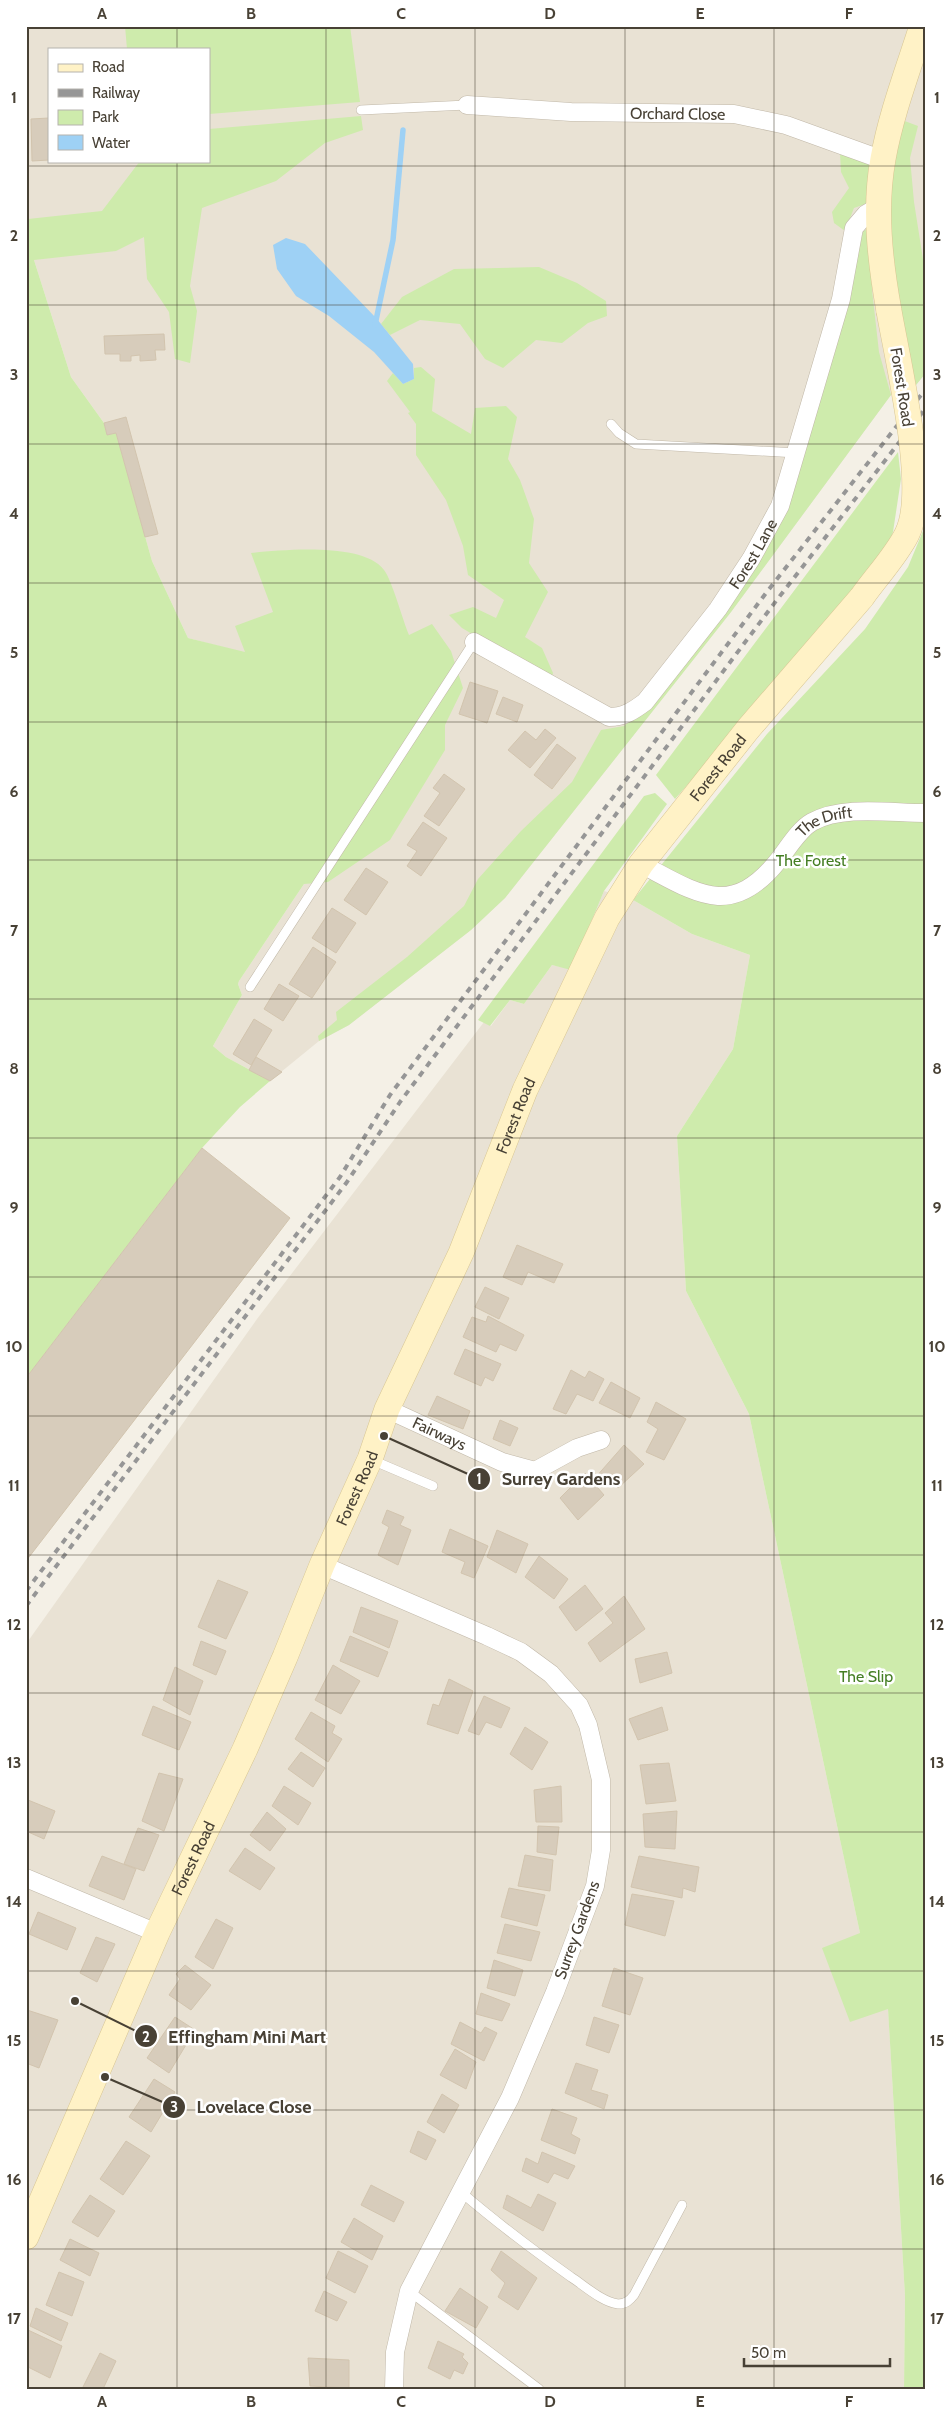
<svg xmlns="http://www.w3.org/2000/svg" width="951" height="2415" viewBox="0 0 951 2415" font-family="Cabin,sans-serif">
	<rect width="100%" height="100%" fill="#f4f0e6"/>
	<path fill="#e9e2d4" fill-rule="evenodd" d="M26,26h899v348l-9,11 -25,10 -160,217 -226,286 -34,32 -122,95 -30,16 -49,40 -44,-24 -13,-11 29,-51 -4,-11 1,-3 65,-97 105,-249 -164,18 -57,-15 -36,-77 -36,-128 -9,2 -3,-12 -33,-46 -37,-117 -8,-48zM49,49h160v112h-160z
		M604,891l29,9 59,34 58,21 -17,94 -56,87 9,155 63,123 111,519 28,75 17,288 -1,93h-878v-745l231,-325 227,-297 7,4 19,-26 14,4 28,-39 19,4z"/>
	<path fill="#ceebac" d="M125,26h225l10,76 -151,12v-65h-82z
		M361,116l2,14 -38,13 -49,38 -74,27 -12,78 7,25 -7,52 -15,-4 -6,-47 -22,-33 -3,-42 -28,14 -82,9 37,117 33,46 3,12 9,-2 36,128 36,77 57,14 -10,-26 38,-14 -22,-59c32,-3 112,-11 133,17 8,10 19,51 25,65l23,-11 19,27 12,37 -18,37v25l-55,90 -62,42 -24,2 -65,97 -1,3 4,11 -29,51 13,11 44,24 -30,26 -38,41 -176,230v-1166l2,7 74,-8 38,-50h69v-32z
		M902,120l16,6 -8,32 4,44 11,70v102l-9,11c-13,-58 -26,-121 -26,-181 1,-28 7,-57 12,-84z
		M840,153l34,11 -3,38 -17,6 -9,23 -11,-8 -2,-11 17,-24 -8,-16z
		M871,228l1,62 7,62 12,43 -160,217 -226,286 -34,32 -122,95 -30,16 -1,-5 19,-16 -1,-8 71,-55 57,-51 14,-27 43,-48 51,-49 29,-52 23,-4 32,-28 122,-173 77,-257 8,-37z
		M539,267l38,16 29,18 1,15 -19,7 -26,20 -26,-3 -33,28 -18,-9 -25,-35 -40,-4 -30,15 -9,-11 21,-27 52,-28z
		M421,367l14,12 -3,32 39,23 4,-26 31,-2 11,11 -9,42 12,21 14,39 -5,44 19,29 -23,45 17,11 11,25 -2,8 -89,-53 -13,-13 24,-8 23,11 8,-18 -36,-25 -5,-29 -17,-46 -30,-45v-31l-8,-11 2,-1 -23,-31 6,-8 10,11 11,-5v-11z
		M898,452l3,27 -8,53 -9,24 -88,105 -121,138 -19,-24z
		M925,526v1863h-21l1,-93 -17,-287 -38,13 -28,-74 38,-15 -111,-519 -63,-123 -9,-155 56,-87 17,-94 -58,-21 -59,-34 134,-166 98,-105 43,-62z
		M655,793l12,11 -63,87 -33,79 -19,-5 -28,39 -14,-4 -20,26 -12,-6 166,-224z"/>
	<path fill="#9ed1f5" d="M286,238l19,6 72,75 36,45 1,15 -11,5 -29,-32 -45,-36 -33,-20 -19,-27 -4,-24z"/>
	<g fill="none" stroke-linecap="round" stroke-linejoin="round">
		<path stroke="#9ed1f5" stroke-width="5.5" d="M375,325l18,-85 10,-110"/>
	</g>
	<path fill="#d7ccbb" stroke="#d2c4ae" d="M49,118v42l-17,1 -1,-42z
		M164,334l1,16h-10l1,10 -16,1v-6l-9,1v5h-11v-7h-15l-1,-18z
		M126,417l32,117 -13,3 -29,-104 -9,2 -3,-12z
		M470,682l28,9 -11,32 -28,-9z
		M503,697l20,8 -6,17 -21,-8z
		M545,729l11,9 -26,30 -22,-18 17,-19 11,9z
		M557,744l19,14 -24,31 -18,-14z
		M444,774l21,15 -26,37 -15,-10 16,-23 -7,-5z
		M423,822l24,16 -26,38 -14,-10 10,-15 -10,-6z
		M366,868l22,14 -22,33 -22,-15z
		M332,908l24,15 -20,30 -24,-15z
		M313,947l23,15 -24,36 -23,-14z
		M279,984l20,12 -16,25 -19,-12z
		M254,1019l18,11 -21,35 -18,-11z
		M256,1057l26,15 -12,9 -21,-11z
		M202,1148l88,70 -264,343v-183z
		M517,1245l46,19 -9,19 -26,-11 -6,13 -19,-8z
		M485,1287l24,11 -10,21 -24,-12z
		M488,1316l36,19 -8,16 -16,-7 -4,8 -33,-15 9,-20 14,5z
		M465,1349l36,15 -8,17 -8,-4 -4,9 -27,-12z
		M571,1370l14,8 4,-7 15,8 -11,22 -16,-7 -11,20 -13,-5z
		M611,1382l29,16 -10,20 -31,-15z
		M437,1396l33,15 -7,18 -35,-14z
		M656,1402l30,17 -22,41 -18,-8 12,-23 -11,-7z
		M500,1420l18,8 -8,18 -17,-7z
		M624,1445l20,19 -26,24 -8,-8 -7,6 -8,-8z
		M585,1473l19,22 -26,25 -18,-22z
		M387,1510l17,7 -4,8 11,5 -13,35 -20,-10 11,-28 -7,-4z
		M450,1529l38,17 -14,32 -13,-5 4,-11 -23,-10z
		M497,1530l31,14 -12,29 -29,-16z
		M539,1556l29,23 -14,20 -29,-22z
		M218,1580l30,12 -22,47 -28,-12z
		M585,1585l18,24 -27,22 -17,-24z
		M624,1596l21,33 -45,33 -12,-19 25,-20 -8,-10z
		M361,1607l37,14 -9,27 -36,-16z
		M350,1636l38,16 -10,25 -38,-16z
		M201,1641l25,10 -10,24 -23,-10z
		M667,1652l5,21 -32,10 -5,-24z
		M333,1665l27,16 -19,33 -26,-14z
		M175,1667l28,14 -13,34 -27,-15z
		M449,1679l24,12 -15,43 -31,-10 6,-20 6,2z
		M484,1696l26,12 -9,20 -15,-6 -7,13 -11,-4z
		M153,1706l38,16 -12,28 -37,-15z
		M662,1707l6,23 -30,10 -9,-21z
		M311,1712l24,14 -3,7 10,6 -14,23 -33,-23z
		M525,1727l23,15 -16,28 -22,-16z
		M301,1752l24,16 -12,19 -25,-18z
		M669,1763l7,38 -30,3 -6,-39z
		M159,1773l24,6 -19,52 -22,-10z
		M284,1786l27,17 -13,22 -26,-19z
		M561,1786l1,36h-26l-2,-32z
		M28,1800l27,11 -11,28 -18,-8z
		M677,1811l-2,38 -30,-2 -2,-33z
		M267,1812l19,17 -16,22 -20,-16z
		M538,1826l21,1 -3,28 -19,-3z
		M138,1828l21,7 -15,36 -20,-7z
		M245,1848l30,20 -15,22 -31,-19z
		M525,1855l28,5 -3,31 -32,-5z
		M102,1856l34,13 -12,31 -35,-14z
		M639,1856l60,11 -4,25 -12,-4 -1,10 -51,-11z
		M509,1888l36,7 -8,31 -36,-9z
		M632,1894l42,7 -9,35 -40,-11z
		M38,1912l38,16 -9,22 -38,-16z
		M216,1919l17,9 -20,41 -18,-12z
		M505,1924l35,8 -9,29 -34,-8z
		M96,1937l19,7 -18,38 -17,-9z
		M494,1960l29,10 -8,26 -28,-8z
		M185,1965l26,20 -20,25 -22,-15 11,-16 -4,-5z
		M614,1968l29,10 -13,37 -28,-9z
		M481,1993l29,11 -8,17 -26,-7z
		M27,2010l31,10 -19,48 -13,-5z
		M175,2017l20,13 -26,43 -22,-15z
		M594,2017l25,8 -10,28 -23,-8z
		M460,2022l21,11 4,-6 12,6 -13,28 -33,-17z
		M455,2049l21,13 -10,27 -26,-14z
		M576,2063l22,7 -7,20 17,5 -4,14 -39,-16z
		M154,2079l21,13 -24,40 -22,-15z
		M442,2094l17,11 -15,28 -17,-11z
		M552,2109l25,9 -6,16 9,5 -5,15 -34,-14z
		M418,2131l18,9 -10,20 -16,-8z
		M126,2141l24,15 -27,39 -23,-16z
		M542,2152l33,14 -7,13 -14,-6 -6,10 -26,-12 4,-13 12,6z
		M371,2185l33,17 -10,20 -33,-17z
		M538,2194l18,9 -13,28 -40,-23 4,-13 24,13z
		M90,2195l25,16 -17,26 -26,-15z
		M354,2218l29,18 -11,24 -31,-18z
		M70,2239l29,14 -9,23 -30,-16z
		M338,2251l30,15 -13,27 -29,-15z
		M501,2251l36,27 -19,32 -20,-13 7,-14 -14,-13z
		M59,2272l25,10 -12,34 -26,-11z
		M460,2288l28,19 -12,21 -31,-17z
		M324,2291l23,11 -10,19 -22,-10z
		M36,2308l32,15 -7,18 -31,-15z
		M28,2330l34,16 -12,32 -24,-12z
		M438,2341l26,13 -2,3 6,6 -5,11 -9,-4 -4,9 -22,-11z
		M100,2353l16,8 -13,28h-21z
		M308,2358l41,2v28l-39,-2z"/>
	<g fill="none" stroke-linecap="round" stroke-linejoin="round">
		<g stroke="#c1b8a8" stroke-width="10">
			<path id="lane" d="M361,110l106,-5
				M611,424l8,9 17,11 161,9
				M250,987l224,-345
				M372,1460l61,26
				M461,2192c35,30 72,58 110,85 14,9 31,25 47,27 8,0 12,-4 16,-9l48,-90
				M409,2291l130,98"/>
		</g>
		<g stroke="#c1b8a8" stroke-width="19">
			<g id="street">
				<path id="s1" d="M467,105l104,7 163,2 52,11 97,35"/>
				<path id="s2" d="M474,642l135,75c15,0 24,-6 36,-15l73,-93 33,-50 29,-53 61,-207 13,-71 12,-14 12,-7"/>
				<path id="s3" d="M641,864c54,28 89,56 136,-2 10,-12 21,-32 35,-40 30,-17 79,-9 113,-9"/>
				<path id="s4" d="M387,1409l115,53 33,9 42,-23 24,-8"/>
				<path d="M322,1565l165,71 34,16 30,22 28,31 9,20 13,55v70l-6,36 -40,106 -45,106 -101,193 -14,61 -1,37"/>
				<path d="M26,1878l131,55"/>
			</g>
		</g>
		<g stroke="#d8c693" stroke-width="26">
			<g id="secondary">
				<path d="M889,311c-9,-50 -15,-102 -6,-152 8,-45 25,-89 39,-133"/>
				<path id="s5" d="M26,2237l131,-304 88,-184 40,-92 37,-92 48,-106 17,-50 74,-156 64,-163 82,-172 34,-54 107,-135 114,-132"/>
			</g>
		</g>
		<use href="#lane" stroke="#fff" stroke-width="9"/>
		<use href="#street" stroke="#fff" stroke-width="18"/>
		<use href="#secondary" stroke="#fff2c6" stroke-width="25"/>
		<path stroke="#969696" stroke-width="4" stroke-dasharray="6 6" stroke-linecap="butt" d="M26,1591l314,-414 50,-82 376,-502 159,-203
			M26,1606l321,-424 53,-80 376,-501 149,-192"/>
		<g stroke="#d8c693" stroke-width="26" stroke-linecap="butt">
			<path id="secondary-bridge" d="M862,597c14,-20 34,-41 45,-63 22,-44 -9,-171 -18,-223"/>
		</g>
		<use href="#secondary-bridge" stroke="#fff2c6" stroke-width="25"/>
	</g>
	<path fill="none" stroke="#484135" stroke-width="1" stroke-opacity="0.55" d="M177,26v23M326,26v2363M475,26v2363M625,26v2363M774,26v2363M177,161v2228M26,166h899M26,305h899M26,444h899M26,583h899M26,722h899M26,860h899M26,999h899M26,1138h899M26,1277h899M26,1416h899M26,1555h899M26,1693h899M26,1832h899M26,1971h899M26,2110h899M26,2249h899"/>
	<g text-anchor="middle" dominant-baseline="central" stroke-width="5" stroke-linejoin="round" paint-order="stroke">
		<g font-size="16" fill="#484135" stroke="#fff">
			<text stroke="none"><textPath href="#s1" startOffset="211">Orchard Close</textPath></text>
			<text transform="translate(902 387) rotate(81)">Forest Road</text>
			<text stroke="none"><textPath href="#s2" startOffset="378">Forest Lane</textPath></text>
			<text stroke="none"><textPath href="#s5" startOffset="1629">Forest Road</textPath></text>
			<text stroke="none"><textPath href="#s3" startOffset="220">The Drift</textPath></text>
			<text stroke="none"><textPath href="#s5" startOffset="1224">Forest Road</textPath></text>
			<text stroke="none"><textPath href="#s4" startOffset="58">Fairways</textPath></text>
			<text stroke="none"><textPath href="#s5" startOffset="819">Forest Road</textPath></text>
			<text stroke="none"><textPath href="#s5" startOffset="414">Forest Road</textPath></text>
			<text transform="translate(577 1930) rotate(-70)">Surrey Gardens</text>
		</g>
		<g font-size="16" fill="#457e24" stroke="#fff">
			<text x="811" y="860">The Forest</text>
			<text x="866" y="1676">The Slip</text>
		</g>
	</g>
	<path fill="none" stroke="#484135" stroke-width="2" d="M384 1436L479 1479M75 2001L146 2036M105 2077L174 2107"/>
	<g fill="#484135" stroke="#fff" stroke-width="2">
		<circle cx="384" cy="1436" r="5"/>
		<circle cx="75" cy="2001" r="5"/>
		<circle cx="105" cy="2077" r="5"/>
		<circle cx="479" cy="1479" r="12"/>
		<circle cx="146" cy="2036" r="12"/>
		<circle cx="174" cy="2107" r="12"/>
	</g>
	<g font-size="15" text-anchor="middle" font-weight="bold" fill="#fff">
		<text x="479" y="1484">1</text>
		<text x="146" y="2042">2</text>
		<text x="174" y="2112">3</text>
	</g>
	<g font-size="18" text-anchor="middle" font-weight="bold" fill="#484135" stroke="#fff" stroke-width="5" stroke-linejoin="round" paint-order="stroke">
		<text x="561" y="1485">Surrey Gardens</text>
		<text x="247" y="2043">Effingham Mini Mart</text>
		<text x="254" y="2113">Lovelace Close</text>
	</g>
	<rect width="951" height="2415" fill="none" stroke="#ffffff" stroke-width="55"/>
	<rect x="48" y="48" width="162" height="115" fill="#ffffff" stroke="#b6b3ae"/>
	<rect x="58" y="64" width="25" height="8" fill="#fff2c6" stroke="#b6b3ae"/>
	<text x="92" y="72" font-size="15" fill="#484135">Road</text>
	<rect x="58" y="89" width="25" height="8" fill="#969696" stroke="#b6b3ae"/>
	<text x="92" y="98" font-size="15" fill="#484135">Railway</text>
	<rect x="58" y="110" width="25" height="15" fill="#ceebac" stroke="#b6b3ae"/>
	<text x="92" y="122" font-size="15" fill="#484135">Park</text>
	<rect x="58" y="135" width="25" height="15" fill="#9ed1f5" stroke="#b6b3ae"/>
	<text x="92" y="148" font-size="15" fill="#484135">Water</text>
	<path d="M744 2358v8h146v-8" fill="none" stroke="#484135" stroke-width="2.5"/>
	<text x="751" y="2358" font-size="15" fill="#484135" stroke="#ffffff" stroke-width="4" paint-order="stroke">50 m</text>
	<rect x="28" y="28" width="896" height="2360" fill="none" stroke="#484135" stroke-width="2"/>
	<g font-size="16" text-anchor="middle" font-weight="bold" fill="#484135">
		<text x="102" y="19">A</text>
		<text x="251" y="19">B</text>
		<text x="401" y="19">C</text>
		<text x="550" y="19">D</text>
		<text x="700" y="19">E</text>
		<text x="849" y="19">F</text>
		<text x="14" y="103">1</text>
		<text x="937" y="103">1</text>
		<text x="14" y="241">2</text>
		<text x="937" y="241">2</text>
		<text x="14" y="380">3</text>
		<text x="937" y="380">3</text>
		<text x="14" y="519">4</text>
		<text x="937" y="519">4</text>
		<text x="14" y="658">5</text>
		<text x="937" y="658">5</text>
		<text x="14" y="797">6</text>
		<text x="937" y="797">6</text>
		<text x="14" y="936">7</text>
		<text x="937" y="936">7</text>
		<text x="14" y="1074">8</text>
		<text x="937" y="1074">8</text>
		<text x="14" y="1213">9</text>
		<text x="937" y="1213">9</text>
		<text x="14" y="1352">10</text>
		<text x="937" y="1352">10</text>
		<text x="14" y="1491">11</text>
		<text x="937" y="1491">11</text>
		<text x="14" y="1630">12</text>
		<text x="937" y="1630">12</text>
		<text x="14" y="1768">13</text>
		<text x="937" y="1768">13</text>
		<text x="14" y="1907">14</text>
		<text x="937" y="1907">14</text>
		<text x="14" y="2046">15</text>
		<text x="937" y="2046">15</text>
		<text x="14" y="2185">16</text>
		<text x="937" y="2185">16</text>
		<text x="14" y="2324">17</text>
		<text x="937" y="2324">17</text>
		<text x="102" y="2407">A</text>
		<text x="251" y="2407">B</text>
		<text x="401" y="2407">C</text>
		<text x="550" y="2407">D</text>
		<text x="700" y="2407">E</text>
		<text x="849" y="2407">F</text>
	</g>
</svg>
